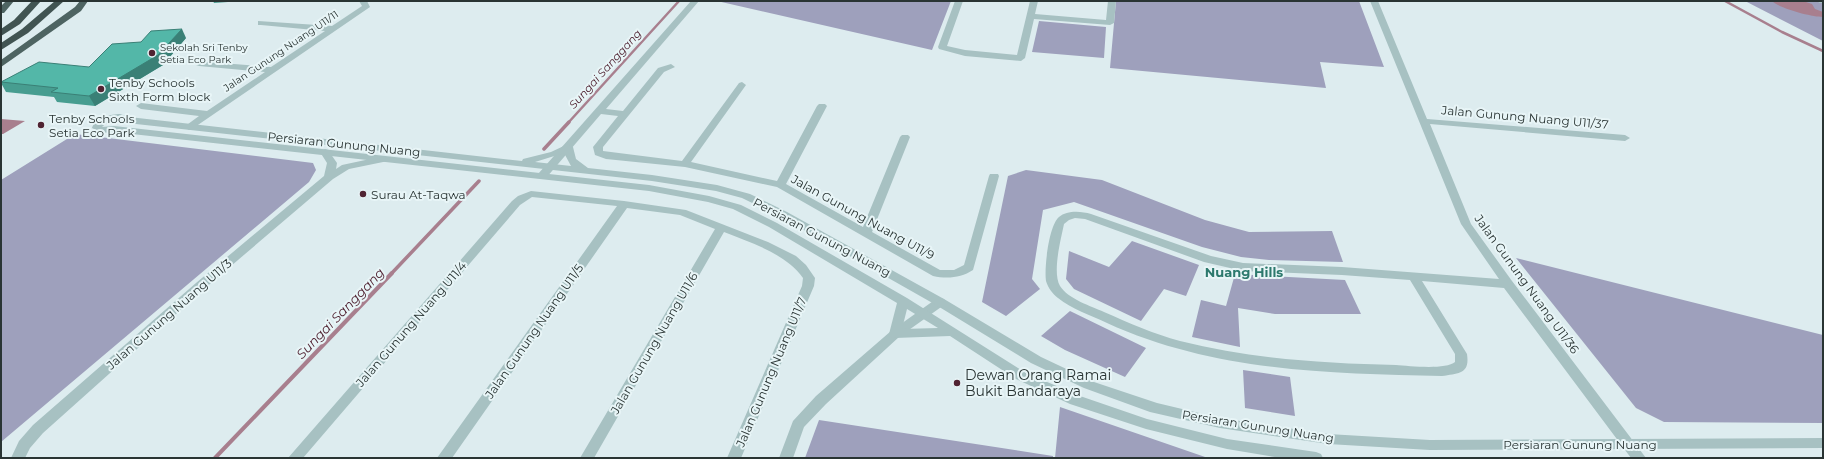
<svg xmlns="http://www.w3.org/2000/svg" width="1824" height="459" viewBox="0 0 1824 459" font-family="Montserrat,sans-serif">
	<rect width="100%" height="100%" fill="#ddecef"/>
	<path fill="#9ea0bc" d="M717,1h234l-19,49z
		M1116,1h243l25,66 -64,-5 6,26 -216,-20z
		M1745,1h78v40z
		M1039,21l67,6 -2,31 -72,-6z
		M75,134l238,29 3,7 -7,12 -308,260v-262z
		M1026,170l76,10 103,40 44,12 83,-1 11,31 -74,-2 -28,-3 -39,-10 -128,-45 -31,8 -11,69 8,10 -34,27 -24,-14 26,-126z
		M1132,241l67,24 -13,31 -22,-7 -23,32 -67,-32 -8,-10 3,-28 40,16z
		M1516,258l307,77v88l-159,-1 -28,-14z
		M1235,274l110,6 16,34h-86l-37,-6 2,39 -48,-10 9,-37 25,6z
		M1070,311l76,37 -21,29 -60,-27 -24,-14z
		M1243,370l47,7 5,39 -50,-8z
		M1060,407l148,51h-153z
		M819,420l234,36v2h-248z"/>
	<path fill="#a87f8e" d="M1772,1h31l9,3 3,5 8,3v5c-11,0 -43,-8 -51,-16z
		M1,119l24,2 -22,13h-2z"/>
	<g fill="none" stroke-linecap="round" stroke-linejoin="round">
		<path stroke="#a87f8e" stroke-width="2.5" d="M1725,1l57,31 41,19
			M568,123l111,-122"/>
		<path stroke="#a87f8e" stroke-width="3.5" d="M544,149l25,-27
			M391,274l88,-93"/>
		<path stroke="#a87f8e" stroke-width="4" d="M215,458l177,-185"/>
		<path fill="#a7c1c2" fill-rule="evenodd" d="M359,1h8l3,6 -178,122 -3,1 -5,-3 15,-11 -58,-7 -5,-3 5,-3 66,8 58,-39 -66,-6 -3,-1v-4l75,6 54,-36 -64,-6h-3v-4l74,5 30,-20z
			M691,1h8l-93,108 17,2 35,-43 13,-4 4,3 -11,5 -61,75v4l79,10 57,-78 3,-1 4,3 -55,77 86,19 40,-75 2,-2h6l2,2 -41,78 77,43 37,-90 2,-2h6l2,2 -38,95 68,38h14l10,-5 25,-89 1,-2h8l1,2 -26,94c-12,8 -26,9 -40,6l-156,-89 -92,-20 -79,-8 -11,-4 -2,-8 25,-31 -17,-2 -55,64h-8l-1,-2 1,-2z
			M955,1h8l-16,45 18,4 52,5 13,-54h8l-3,13 71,6 2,-19h8l-2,22 -4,2 -76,-6 -9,39 -4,3 -56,-5 -26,-7 -1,-2z
			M1370,1h8l49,118 198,16 5,3 -5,3 -195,-17 41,100 41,57 134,177h-15l-127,-170 -82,-7 45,73c3,20 -8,19 -25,22 -114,-2 -230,-5 -335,-53 -17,-8 -35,-14 -49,-25 -5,-4 -10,-10 -12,-17 -2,-13 3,-56 13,-64 8,-7 22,-6 32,-3l120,42 32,7 99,4 157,12 -38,-55zM1075,218l10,1 119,43 39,9 99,4 68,5 45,74v8c-9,8 -46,4 -59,3 -73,-2 -145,-6 -216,-24 -26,-7 -51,-18 -76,-29 -13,-6 -36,-13 -44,-26 -8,-14 1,-47 4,-62l5,-4z
			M1818,1h5v2h-4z
			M325,149l3,1 9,13 -1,6 6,-4 42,-9 5,3 -1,2 -39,8 -16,10 -129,110 -161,144 -13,15 -5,10h-14l8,-17 14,-16 163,-142 128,-107 3,-13 -7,-11z
			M531,191l93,10 62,9 82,32 28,14 10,9 9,13 -1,8 -73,172h-14l75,-172 1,-8c-18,-25 -52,-35 -79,-46l-130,226h-14l135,-229 -35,-14 -53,-7 -175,250h-15l180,-252 -85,-9 -12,8 -217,253h-15l224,-257 6,-5z
			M940,298l4,1 2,3 -2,3 -45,32 -73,67 -22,23 -11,31h-14l14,-37 23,-25 75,-65 45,-32z"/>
		<path fill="#a7c1c2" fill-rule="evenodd" d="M120,114l9,3 393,44 1,-2 28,-7 17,-8 5,3 3,12 12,9 64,7 65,10 33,9 37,18 157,87 97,58 53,25 63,21 63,15 108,16 102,6 393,-2v10l-393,2 -102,-6 -108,-16 -70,-16 -66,-24 -53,-25 -95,-58 -157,-89 -37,-18 -26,-7 -64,-10 -525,-58c-12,-3 -15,-5 -25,4l12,-1 535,59 60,11 32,9 36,18 130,75 119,75 54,23 67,23 80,20 89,13 5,2 2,4h-42l-54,-9 -81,-20 -76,-25 -54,-25 -66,-43 -55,2 -4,-1 -2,-3 8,-31 -128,-76 -36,-18 -25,-7 -59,-11 -535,-59 -12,1 -10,-5c3,-10 19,-14 28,-14zM564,153l7,13 -36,-4zM907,309l31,19 -36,1z"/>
		<path fill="#4e6462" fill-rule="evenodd" d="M6,1h8l-10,12h-3v-7z
			M80,1h8l-7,10 -80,56v-7l74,-53z"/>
		<path fill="#415452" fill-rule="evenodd" d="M32,1h9l-21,23 -19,12v-7l13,-9z
			M55,1h9l-36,32 -27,17v-7l21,-14z"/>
	</g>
	<path fill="#479d90" d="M213,1h29l-28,2z
		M186,38l-23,27 -68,41 -38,-4 -3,-5 -48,-5 -5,-9v-1l88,-15 52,-25z"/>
	<path fill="#3a8076" d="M182,29l4,9 -23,27 -68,41 -6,-10z"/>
	<path fill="#53b7a8" stroke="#3a8076" d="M182,29l-24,26 -69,41 -38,-4 7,-4 -57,-6 38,-20 50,5 23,-23 29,-2 10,-11z"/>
	<g fill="#502332" stroke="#e8f5f7" stroke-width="1.5">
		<circle cx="152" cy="53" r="4"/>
		<circle cx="101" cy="89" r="4"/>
		<circle cx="41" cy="125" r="4"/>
		<circle cx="363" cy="194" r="4"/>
		<circle cx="957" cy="383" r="4"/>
	</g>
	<g text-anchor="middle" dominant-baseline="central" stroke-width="4" stroke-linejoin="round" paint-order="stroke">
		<g font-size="10" fill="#293433" stroke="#e8f5f7" text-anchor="start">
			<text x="160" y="47">Sekolah Sri Tenby<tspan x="160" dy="12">Setia Eco Park</tspan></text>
		</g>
		<g font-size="10" fill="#293433" stroke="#e8f5f7">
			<text transform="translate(281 51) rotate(-34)">Jalan Gunung Nuang U11/11</text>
		</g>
		<g font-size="11" font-style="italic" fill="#502332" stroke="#e8f5f7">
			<text transform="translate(605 69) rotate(-48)">Sungai Sanggang</text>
		</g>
		<g font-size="12" fill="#293433" stroke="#e8f5f7" text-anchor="start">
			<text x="109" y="82">Tenby Schools<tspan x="109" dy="14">Sixth Form block</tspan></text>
			<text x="49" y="118">Tenby Schools<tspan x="49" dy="14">Setia Eco Park</tspan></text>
			<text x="371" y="194">Surau At-Taqwa</text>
		</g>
		<g font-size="12" fill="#293433" stroke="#e8f5f7">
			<text transform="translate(1525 117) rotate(5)">Jalan Gunung Nuang U11/37</text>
			<text transform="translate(344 144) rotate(6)">Persiaran Gunung Nuang</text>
			<text transform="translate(863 217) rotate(29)">Jalan Gunung Nuang U11/9</text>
			<text transform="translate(822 237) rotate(28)">Persiaran Gunung Nuang</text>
			<text transform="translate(1527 284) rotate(54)">Jalan Gunung Nuang U11/36</text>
			<text transform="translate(169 314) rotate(-41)">Jalan Gunung Nuang U11/3</text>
			<text transform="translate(411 324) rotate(-49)">Jalan Gunung Nuang U11/4</text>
			<text transform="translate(534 331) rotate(-55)">Jalan Gunung Nuang U11/5</text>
			<text transform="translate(654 343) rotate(-60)">Jalan Gunung Nuang U11/6</text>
			<text transform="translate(771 372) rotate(-67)">Jalan Gunung Nuang U11/7</text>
			<text transform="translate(1258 426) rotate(9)">Persiaran Gunung Nuang</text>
			<text x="1580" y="444">Persiaran Gunung Nuang</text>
		</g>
		<g font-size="13" font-weight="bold" fill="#2c796d" stroke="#e8f5f7">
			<text x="1244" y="272">Nuang Hills</text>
		</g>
		<g font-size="13" font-style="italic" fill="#502332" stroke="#e8f5f7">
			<text transform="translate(340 313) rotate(-46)">Sungai Sanggang</text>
		</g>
		<g font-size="14" fill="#293433" stroke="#e8f5f7" text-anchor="start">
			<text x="965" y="375">Dewan Orang Ramai<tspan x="965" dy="16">Bukit Bandaraya</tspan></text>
		</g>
	</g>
	<rect width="1824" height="459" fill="none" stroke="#293433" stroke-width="4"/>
</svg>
